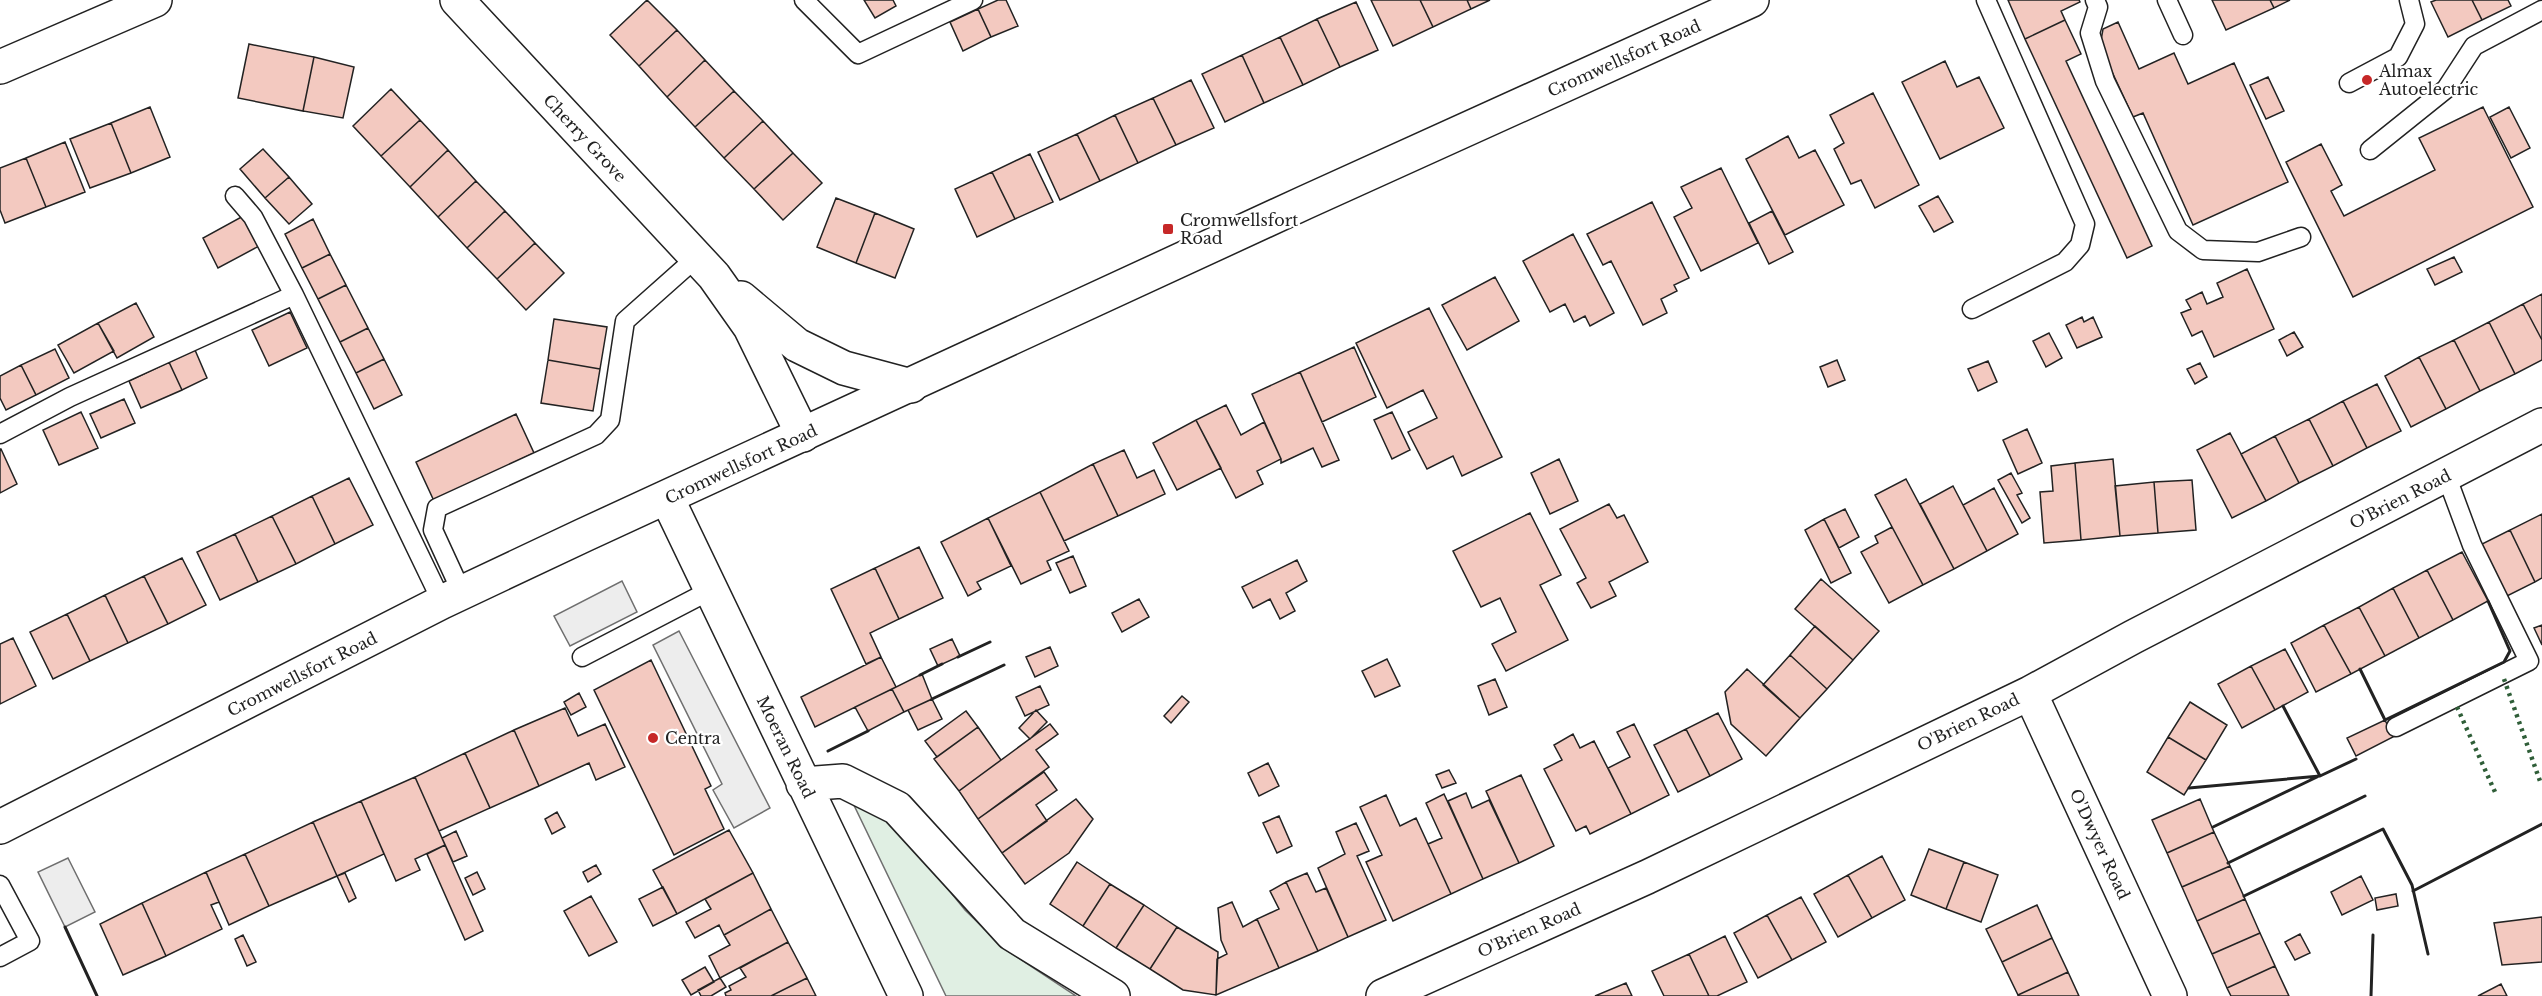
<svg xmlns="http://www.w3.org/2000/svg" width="2542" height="996" viewBox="0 0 2542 996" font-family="'Libre Baskerville',serif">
	<rect width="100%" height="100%" fill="#fff"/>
	<path fill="#e0efe3" stroke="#6f6f6f" stroke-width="1.5" d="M851,799l34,12 80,99 40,39 71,47h-130z"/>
	<path fill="#ededed" stroke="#6f6f6f" stroke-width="1.5" d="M622,581l15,31 -67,34 -16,-30z
		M679,631l91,177 -36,20 -21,-38 9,-6 -69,-139z
		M68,858l27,54 -30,15 -27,-55z"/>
	<path fill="#f3c9c0" stroke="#222" stroke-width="1.5" d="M647,0l30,30 -38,36 -29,-31z
		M864,0h29l3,6 -21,12z
		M998,0h8l12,26 -27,11 -13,-28z
		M1371,0h49l13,27 -40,19z
		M1420,0h47l4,9 -38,18z
		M1467,0h23l-19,9z
		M2008,0h71l1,2 -19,9 4,9 -40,19z
		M2212,0h58l4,8 -48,22z
		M2270,0h20l-16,8z
		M2436,0h36l10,20 -34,17 -17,-35z
		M2472,0h36l3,6 -29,14z
		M1356,2l22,48 -38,17 -23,-48z
		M978,9l13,28 -28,14 -13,-29z
		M1317,19l23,48 -37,18 -23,-48z
		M2065,20l16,34 -15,7 86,185 -25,12 -102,-219z
		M2118,22l21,47 35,-16 14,31 46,-21 54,119 -95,43 -50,-112 -10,4 -33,-71 3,-17z
		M677,30l28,30 -38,37 -28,-31z
		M1280,37l23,48 -39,18 -22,-48z
		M249,44l65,13 -11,54 -65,-13z
		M1242,55l22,48 -39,19 -23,-48z
		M314,57l40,10 -11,51 -40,-7z
		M705,60l29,31 -39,36 -28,-30z
		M1945,61l12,26 22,-10 25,51 -64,31 -38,-77z
		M2268,77l16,34 -18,8 -16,-34z
		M1191,80l23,48 -38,17 -23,-47z
		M391,89l29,31 -39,36 -28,-30z
		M734,91l29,30 -39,37 -29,-31z
		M1873,93l46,92 -44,23 -14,-28 -10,4 -17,-35 10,-6 -14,-28z
		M1153,98l23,47 -38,18 -23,-48z
		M150,107l20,50 -39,16 -20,-50z
		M2483,107l50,100 -180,90 -67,-135 35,-18 21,41 -11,6 13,25 91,-46 -16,-32z
		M2509,107l21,41 -19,10 -21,-41z
		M1115,115l23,48 -38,18 -23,-47z
		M420,120l28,30 -38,37 -29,-31z
		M763,121l30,32 -39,36 -30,-31z
		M111,123l20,50 -41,15 -20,-49z
		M1077,134l23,47 -40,19 -22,-48z
		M1788,136l11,22 16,-8 29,55 -59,30 -39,-76z
		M65,142l20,50 -39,15 -20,-49z
		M263,149l26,28 -24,21 -25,-29z
		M448,150l28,31 -38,36 -28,-30z
		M793,153l29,30 -39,37 -29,-31z
		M1030,154l23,48 -38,17 -23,-47z
		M26,158l20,49 -41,16 -5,-13v-42z
		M1721,168l37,75 -57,28 -27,-54 18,-9 -11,-21z
		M992,172l23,47 -38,18 -22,-48z
		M289,177l23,27 -23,20 -24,-26z
		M476,181l29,30 -38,37 -29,-31z
		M1938,196l15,26 -19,10 -15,-26z
		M836,198l39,15 -19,50 -39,-16z
		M1652,202l37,76 -15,7 3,6 -16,8 6,14 -24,12 -32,-64 -8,4 -16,-31z
		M505,211l30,32 -38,36 -30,-31z
		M1772,211l21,41 -24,12 -20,-41z
		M875,213l39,16 -19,49 -39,-15z
		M245,215l16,30 -43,23 -15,-30z
		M313,219l17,35 -28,14 -17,-34z
		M1573,234l41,79 -24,13 -5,-10 -11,6 -9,-18 -15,8 -27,-51z
		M535,243l29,30 -38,37 -29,-31z
		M330,254l16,31 -28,14 -16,-31z
		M2454,257l8,15 -27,13 -8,-16z
		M2247,269l27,60 -60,28 -12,-26 -10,5 -11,-23 10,-4 -5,-9 16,-8 5,12 16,-7 -6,-14z
		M1495,277l24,44 -52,29 -25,-45z
		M346,285l22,43 -28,14 -22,-43z
		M2542,294v46l-19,-36z
		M136,303l18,34 -37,21 -19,-35z
		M2523,304l19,36v20l-27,14 -26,-52z
		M1429,308l73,149 -40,19 -9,-20 -26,13 -19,-37 29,-14 -14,-28 -36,18 -31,-65z
		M290,312l17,36 -38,18 -17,-36z
		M2082,317l2,5 9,-5 9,20 -25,11 -11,-23z
		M554,319l53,8 -7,42 -52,-9z
		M2489,322l26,52 -35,17 -26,-51z
		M98,323l16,28 -40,22 -16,-28z
		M368,328l16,31 -28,14 -16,-31z
		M2294,332l9,15 -16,9 -8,-16z
		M2049,333l13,25 -16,9 -13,-26z
		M2454,340l26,51 -34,18 -27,-52z
		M1354,347l22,50 -54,25 -22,-50z
		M55,349l14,29 -33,17 -15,-30z
		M195,350l12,28 -25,12 -13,-28z
		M2419,357l27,52 -35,18 -26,-51z
		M384,359l18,36 -28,14 -18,-36z
		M548,360l52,9 -7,42 -52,-8z
		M1837,360l8,20 -17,7 -8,-20z
		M1988,361l9,21 -19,9 -10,-22z
		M169,362l13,28 -41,18 -12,-27z
		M2200,363l7,14 -12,7 -8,-15z
		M21,365l15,30 -30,15 -6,-12v-22z
		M1300,372l39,88 -17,7 -9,-19 -32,15v-4l-29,-65z
		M2377,384l24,47 -34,17 -24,-47z
		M124,399l11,24 -34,15 -11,-24z
		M2343,401l24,47 -34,18 -24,-47z
		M1226,405l15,30 23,-13 17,37 -24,12 6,13 -27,14 -40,-78z
		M81,412l17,36 -39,17 -16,-35z
		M1392,412l18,38 -18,9 -18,-39z
		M516,414l18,39 -100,48 -18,-39z
		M2309,419l24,47 -34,17 -24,-47z
		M1196,420l25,48 -44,22 -24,-47z
		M2027,429l15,34 -24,11 -15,-34z
		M2230,433l36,68 -34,17 -35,-68z
		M2275,436l24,47 -33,18 -25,-47z
		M1,449l16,35 -17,9v-44z
		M1124,450l13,28 17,-8 11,24 -47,22 -25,-52z
		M1559,459l19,42 -28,13 -19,-41z
		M2113,459l7,77 -39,4 -6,-77z
		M2075,463l6,77 -37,3 -4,-51 13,-1 -2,-25z
		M1093,464l25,52 -54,25 -24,-49z
		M2011,473l11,20 -5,2 13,23 -8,5 -24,-43z
		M349,478l24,47 -38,19 -23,-48z
		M1906,479l48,90 -31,16 -48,-90z
		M2192,480l4,50 -38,3 -4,-51z
		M2154,482l4,51 -38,3 -5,-50z
		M1953,486l34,65 -33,18 -34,-65z
		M1994,488l24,46 -31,17 -24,-46z
		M1040,492l29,59 -22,10 4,9 -30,14 -33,-66z
		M312,496l23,48 -39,20 -24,-48z
		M1609,504l8,14 7,-3 24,47 -39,20 7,14 -25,12 -14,-25 9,-5 -26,-49z
		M1845,509l14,28 -20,11 -15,-29z
		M1530,513l31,62 -21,10 28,55 -62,31 -14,-27 24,-12 -16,-34 -19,9 -28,-56z
		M2542,514v64l-7,4 -25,-52z
		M272,516l24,48 -38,18 -23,-48z
		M988,518l23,48 -34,16 4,7 -13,7 -27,-54z
		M1824,519l27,54 -20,10 -26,-53z
		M1892,527l31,58 -34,18 -28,-51 17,-9 -3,-7z
		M2510,530l25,52 -34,17 -25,-52z
		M235,534l23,48 -38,18 -23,-48z
		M919,547l24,51 -44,21 -24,-51z
		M2462,552l26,49 -35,19 -26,-50z
		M1073,556l13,30 -16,7 -14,-30z
		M182,558l24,47 -38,19 -24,-48z
		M1297,560l10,21 -21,12 9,18 -15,8 -10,-20 -17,9 -11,-21z
		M875,568l24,51 -29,14 11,24 -15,7 -35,-75z
		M2427,570l26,50 -34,18 -26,-50z
		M144,576l24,48 -40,19 -23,-48z
		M1821,579l58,52 -26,29 -58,-51z
		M2393,588l26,50 -34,18 -26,-49z
		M105,595l23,48 -38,18 -23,-47z
		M1139,599l10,18 -27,15 -10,-19z
		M2359,607l26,49 -34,18 -27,-49z
		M67,614l23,47 -37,18 -23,-47z
		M2324,625l27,49 -35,18 -25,-49z
		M2542,625v20l-8,-17z
		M1815,626l38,34 -26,29 -37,-34z
		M13,638l23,48 -36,18v-60z
		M952,639l8,17 -22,10 -8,-17z
		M1050,647l8,19 -23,11 -9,-20z
		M2285,649l23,43 -33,18 -24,-44z
		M1790,655l37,34 -27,29 -37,-33z
		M881,657l15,30 -81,40 -14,-30z
		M1387,659l13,27 -25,11 -13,-26z
		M651,660l60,126 -6,3 19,40 -50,26 -80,-165z
		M2251,666l24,44 -33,18 -24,-44z
		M1747,669l53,49 -34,38 -35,-32 -6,-32z
		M922,674l10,25 -28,13 -12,-23z
		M1495,679l12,28 -18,8 -11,-29z
		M1040,686l9,19 -24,11 -9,-19z
		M892,689l12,23 -36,19 -13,-24z
		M579,693l7,14 -15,8 -7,-13z
		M1182,696l7,6 -18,21 -7,-7z
		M932,699l10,20 -24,11 -10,-20z
		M2190,702l37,23 -21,35 -38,-23z
		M565,708l13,28 27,-12 20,43 -29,13 -7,-17 -50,23 -25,-56z
		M1036,710l11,12 -17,17 -11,-11z
		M966,711l12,16 -41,30 -12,-16z
		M1718,713l24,46 -32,17 -24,-47z
		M2385,720l8,17 -37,19 -9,-18z
		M1050,724l8,10 -22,16 13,17 -71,52 -19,-28z
		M1634,724l35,71 -38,19 -23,-46 22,-11 -13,-25z
		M978,727l23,33 -42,31 -25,-32z
		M1686,729l24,47 -32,16 -24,-47z
		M514,730l25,56 -49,22 -25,-55z
		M1573,734l7,14 14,-7 37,73 -41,20 -4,-8 -10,5 -32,-62 18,-9 -8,-15z
		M2168,737l38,23 -22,35 -37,-23z
		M465,753l25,55 -51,23 -24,-54z
		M1268,763l11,23 -20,10 -11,-23z
		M1449,770l7,13 -14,5 -6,-13z
		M1044,772l13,18 -21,15 11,16 -45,32 -24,-34z
		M1521,775l33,71 -35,17 -33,-72z
		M415,777l30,68 -30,14 5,11 -24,11 -35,-80z
		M1466,793l6,15 17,-8 30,63 -36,16 -35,-78z
		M1444,794l39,85 -32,15 -23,-50 14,-6 -16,-35z
		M1386,795l14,31 16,-8 35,76 -58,27 -27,-59 16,-7 -22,-48z
		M1076,799l17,20 -24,34 -44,31 -23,-31z
		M2200,799l14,33 -47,21 -15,-33z
		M361,801l23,53 -47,22 -24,-54z
		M557,812l8,15 -13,7 -7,-15z
		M1279,816l13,30 -15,7 -14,-30z
		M313,822l24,54 -68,30 -24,-52z
		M1356,823l13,28 -12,5 29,64 -38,17 -30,-69 27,-14 -9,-22z
		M729,830l24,43 -76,41 -24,-44z
		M456,831l11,25 -14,6 -11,-24z
		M2214,832l16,34 -48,21 -15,-34z
		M445,845l38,86 -18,9 -38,-86z
		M1929,849l35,13 -18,47 -35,-14z
		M245,854l24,52 -40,19 -23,-53z
		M1882,856l23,44 -33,18 -24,-43z
		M1077,862l33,22 -27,42 -33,-22z
		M1964,862l34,13 -17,47 -35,-13z
		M596,865l5,9 -13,8 -5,-10z
		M2230,866l15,33 -48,22 -15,-34z
		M206,872l13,30 -8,3 11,24 -56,27 -24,-53z
		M477,872l8,17 -12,6 -8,-17z
		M345,873l11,25 -7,4 -12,-26z
		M753,873l18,36 -47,26 -5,-10 -24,13 -9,-16 25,-13 -6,-10z
		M1307,873l9,19 10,-4 22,49 -30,14 -32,-69z
		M1848,875l24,43 -34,19 -24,-43z
		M2361,876l12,24 -31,15 -11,-23z
		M1286,882l32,69 -39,17 -22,-49 22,-10 -9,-18z
		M1110,884l34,21 -28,43 -33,-22z
		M663,887l14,27 -24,12 -14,-27z
		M2396,894l2,12 -21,4 -2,-12z
		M591,896l26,46 -28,14 -25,-45z
		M1801,897l25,45 -34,18 -25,-45z
		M2245,899l15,34 -48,21 -15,-33z
		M1232,902l11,25 14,-8 22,49 -63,27 1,-36 10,-5 -6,-14 -3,-32z
		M142,903l24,53 -43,19 -23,-51z
		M1144,905l33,22 -27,42 -34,-21z
		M2037,905l15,33 -50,24 -16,-33z
		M771,909l17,33 -68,36 -11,-22 21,-11 -6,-10z
		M1767,915l25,45 -34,18 -24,-45z
		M2542,917v45l-40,3 -8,-42z
		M1177,927l41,25 -2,43 -33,-5 -33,-21z
		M2260,933l15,33 -48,22 -15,-34z
		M2300,934l10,19 -15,7 -10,-18z
		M243,935l13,27 -9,4 -12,-27z
		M1725,936l22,46 -30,14h-8l-20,-42z
		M2052,938l16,34 -50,23 -16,-33z
		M788,942l19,36 -36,18h-45l-1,-3 6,-3 -2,-4 17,-9 -6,-9z
		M1689,954l20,42h-45l-12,-25z
		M2275,966l14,30h-58l-4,-8z
		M705,967l9,15 -23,13 -9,-15z
		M2068,972l11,24h-61v-1z
		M720,978l6,9 -15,9h-10l-3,-6z
		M807,978l9,18h-45z
		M1626,983l6,13h-37z
		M2501,984l6,12h-29z"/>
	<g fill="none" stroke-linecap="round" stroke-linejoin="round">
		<g stroke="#222" stroke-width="21">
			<path id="service" d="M804,0l54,54 115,-54
				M2095,0l3,7 -8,26 15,48 73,150 25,19 55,2 43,-15
				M2167,0l16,35
				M2349,83l49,-26 17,-33 -6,-24
				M2370,150l76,-61 28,-43 68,-36
				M235,196l18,21 41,78 148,307
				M1972,309l93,-47 15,-17 5,-21 -99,-224
				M0,434l70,-37 224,-102
				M462,593l-29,-63 4,-22 159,-73 14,-15 15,-99 72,-64
				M582,657l129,-67
				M2396,727l133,-66 -57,-116 -26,-70
				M0,885l30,56 -30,16"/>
		</g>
		<g stroke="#222" stroke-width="36">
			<path id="minor" d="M457,0l257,276 36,51 53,108
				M0,67l155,-67
				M741,298l56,47 47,23 67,18
				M667,498l239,498
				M2030,693l140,303
				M803,784l40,-3 54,27 115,126 101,62
				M1383,996l264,-119 383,-184 103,-56 409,-212"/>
		</g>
		<g stroke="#222" stroke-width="36">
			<path id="secondary" d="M0,827l442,-225 142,-67 722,-333 446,-202"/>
		</g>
		<use href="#service" stroke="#fff" stroke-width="18"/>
		<use href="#minor" stroke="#fff" stroke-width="33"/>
		<use href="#secondary" stroke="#fff" stroke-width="33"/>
		<path stroke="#2f5e38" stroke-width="4.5" stroke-dasharray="3 4.5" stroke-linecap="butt" d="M2504,679l37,105
			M2457,707l38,85"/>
		<path stroke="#222" stroke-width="3" d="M958,657l32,-15
			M2360,669l25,51 119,-58 6,-11 -22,-50
			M920,675l22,-11
			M932,699l72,-34
			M2283,706l37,70 36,-17
			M828,751l40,-20
			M2189,788l131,-12
			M2213,827l104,-50
			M2228,863l137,-67
			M2413,891l129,-67
			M2244,896l139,-67 29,56 16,69
			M65,927l32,69
			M2371,996l2,-61"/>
	</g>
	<g fill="#c62828" stroke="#fff" stroke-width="2">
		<circle cx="2367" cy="80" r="6"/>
		<rect x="1162" y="223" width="12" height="12" rx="3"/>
		<circle cx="653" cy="738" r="6"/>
	</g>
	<g text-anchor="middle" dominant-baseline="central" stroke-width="4.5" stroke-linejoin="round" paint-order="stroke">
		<g font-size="16" fill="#222" stroke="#fff">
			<text transform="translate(1624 58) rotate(-24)">Cromwellsfort Road</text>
			<text transform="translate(585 138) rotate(47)">Cherry Grove</text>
			<text transform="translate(741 464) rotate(-25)">Cromwellsfort Road</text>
			<text transform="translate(2400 499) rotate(-27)">O'Brien Road</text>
			<text transform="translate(302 674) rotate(-27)">Cromwellsfort Road</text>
			<text transform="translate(1968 722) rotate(-26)">O'Brien Road</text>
			<text transform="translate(786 747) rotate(64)">Moeran Road</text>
			<text transform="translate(2100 844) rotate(65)">O'Dwyer Road</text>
			<text transform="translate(1529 930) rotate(-24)">O'Brien Road</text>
		</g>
		<g font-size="16" fill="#222" stroke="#fff" text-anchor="start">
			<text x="2379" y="71">Almax<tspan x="2379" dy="18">Autoelectric</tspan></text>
			<text x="1180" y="220">Cromwellsfort<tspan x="1180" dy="18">Road</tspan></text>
			<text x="665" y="738">Centra</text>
		</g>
	</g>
</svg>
